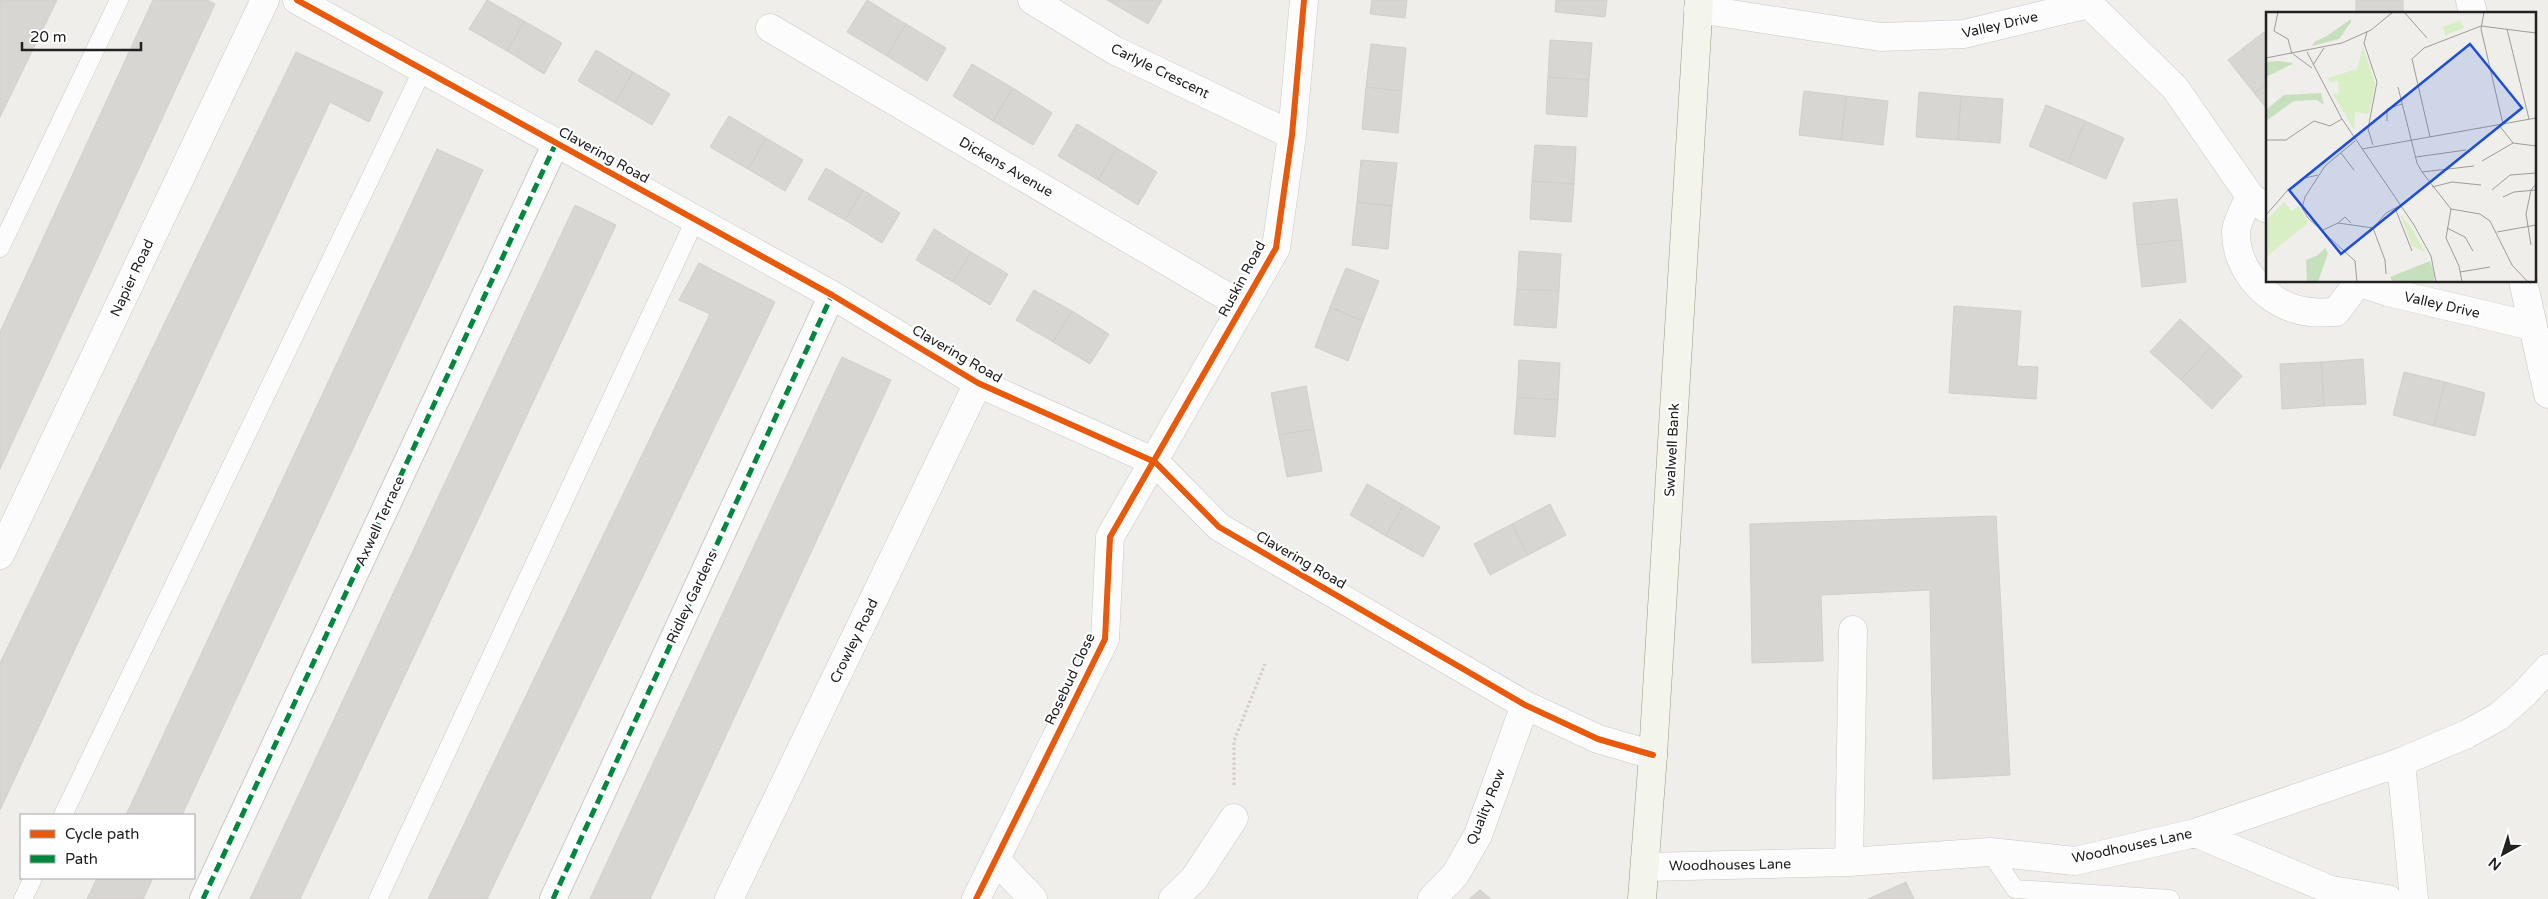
<svg xmlns="http://www.w3.org/2000/svg" width="2548" height="899" viewBox="0 0 2548 899" font-family="'Varela Round',sans-serif">
	<rect width="100%" height="100%" fill="#efeeea"/>
	<path fill="#d8d6d2" stroke="#d2cfcb" d="M0,0h57l-57,117z
		M153,0h54l8,4 -215,465v-137z
		M487,0l37,21 -17,30 -38,-22z
		M867,0l39,24 -19,32 -40,-24z
		M1107,0h55l-14,24z
		M1372,0h35l-2,18 -35,-4z
		M1556,0h51l-2,17 -50,-5z
		M2356,0h47v14h-47z
		M524,21l38,22 -18,31 -37,-23z
		M906,24l40,24 -19,33 -40,-25z
		M2264,32l3,4v48l-13,9 -26,-33z
		M1550,40l42,3 -3,37 -41,-3z
		M1371,44l35,4 -4,43 -36,-4z
		M596,50l37,22 -18,31 -37,-22z
		M296,52l87,40 -14,30 -39,-20 -330,708v-147z
		M972,64l41,24 -20,33 -40,-25z
		M633,72l37,22 -18,31 -37,-22z
		M1548,77l41,3 -2,37 -41,-3z
		M2267,84v25l-13,-16z
		M1366,87l36,4 -4,42 -36,-4z
		M1013,88l39,25 -19,32 -40,-24z
		M1804,91l42,5 -5,44 -42,-5z
		M1919,92l42,4 -3,44 -42,-3z
		M1846,96l42,5 -5,44 -42,-5z
		M1961,96l42,3 -3,44 -42,-3z
		M2046,105l39,16 -17,42 -39,-17z
		M729,116l37,22 -18,31 -38,-22z
		M2085,121l39,17 -18,41 -38,-16z
		M1077,124l40,24 -19,32 -40,-24z
		M766,138l37,22 -18,31 -37,-22z
		M1535,145l41,2 -2,37 -42,-3z
		M1117,148l40,24 -19,33 -40,-25z
		M437,149l46,21 -301,645h-56z
		M1361,160l36,3 -5,43 -35,-4z
		M826,168l37,22 -18,30 -37,-21z
		M1532,181l42,3 -3,38 -41,-3z
		M863,190l37,23 -18,30 -37,-23z
		M2177,199l5,41 -45,5 -4,-42z
		M1357,202l35,4 -4,43 -36,-4z
		M575,205l41,20 -316,674h-50z
		M934,229l37,23 -18,30 -37,-22z
		M2182,240l4,42 -44,5 -5,-42z
		M1519,251l42,3 -2,37 -42,-2z
		M971,252l37,22 -18,31 -37,-23z
		M699,263l76,39 -288,597h-59l282,-585 -31,-14z
		M1346,268l33,13 -16,40 -33,-14z
		M1517,289l42,2 -3,37 -42,-3z
		M1034,290l38,21 -19,31 -37,-22z
		M1954,306l67,5 -4,55 21,1 -2,32 -87,-6z
		M1330,307l33,14 -15,40 -33,-14z
		M1072,311l37,23 -19,30 -37,-22z
		M2180,319l31,28 -30,33 -31,-28z
		M2211,347l31,29 -30,33 -31,-29z
		M842,357l49,23 -241,519h-60z
		M2363,359l3,45 -42,2 -3,-44z
		M1519,360l41,3 -2,37 -41,-3z
		M2321,362l3,44 -42,3 -2,-45z
		M2404,372l41,10 -11,44 -41,-11z
		M2445,382l40,11 -10,43 -41,-10z
		M1306,386l8,43 -35,6 -8,-42z
		M1517,397l41,3 -3,37 -41,-3z
		M1314,429l8,42 -35,6 -8,-42z
		M1367,484l36,21 -17,31 -36,-21z
		M1550,504l16,31 -38,20 -16,-31z
		M1403,505l37,22 -17,30 -37,-21z
		M1996,516l14,259 -77,4 -3,-189 -109,5 2,66 -71,2 -2,-139z
		M1512,524l16,31 -38,20 -16,-31z
		M97,878h56l-10,21h-56z
		M1906,882l8,17h-46z
		M1480,890l11,9h-22z"/>
	<g fill="none" stroke-linecap="round" stroke-linejoin="round">
		<g stroke="#c8c8c6" stroke-width="19">
			<path id="service" d="M0,248l119,-248
				M63,815l360,-746
				M1990,852l25,37 155,10
				M23,899l10,-21
				M378,899l317,-679"/>
		</g>
		<g stroke="#c8c8c6" stroke-width="28">
			<path id="pedestrian" d="M203,899l353,-756
				M553,899l279,-604"/>
		</g>
		<g stroke="#c8c8c6" stroke-width="29">
			<path id="minor" d="M297,0l535,295 146,88 177,79 64,65 306,178 73,34 55,16
				M1032,0l82,50 178,85
				M2470,0l3,14
				M1698,9l183,28 83,-3 125,-30 86,84 75,108 17,13
				M770,28l473,278
				M2250,196c-4,10 -13,24 -14,35 -1,40 34,77 74,81 8,1 18,0 26,0l21,-28
				M2354,281l34,11 144,34
				M2523,281l25,113
				M0,555l265,-555
				M2401,762l13,137
				M2195,833l136,57 57,9
				M996,860l37,39
				M1849,862l4,-232
				M1646,867l203,-5 141,-10 85,9 120,-28 206,-71 66,-28 31,-17 26,-23 24,-26
				M729,899l249,-516
				M976,899l129,-260 5,-102 166,-289 16,-113 12,-135
				M1173,899l21,-20 40,-61
				M1432,899l23,-24 23,-40 47,-130"/>
		</g>
		<g stroke="#969a80" stroke-width="29">
			<path id="secondary" d="M1642,899l11,-144 46,-755"/>
		</g>
		<path stroke="#d8cbc8" stroke-width="3" stroke-dasharray="2.5 2.5" stroke-linecap="butt" d="M1234,785v-44l31,-77"/>
		<use href="#service" stroke="#fdfcfc" stroke-width="18"/>
		<use href="#pedestrian" stroke="#fdfcfc" stroke-width="26"/>
		<use href="#minor" stroke="#fdfcfc" stroke-width="28"/>
		<use href="#secondary" stroke="#f3f5ec" stroke-width="28"/>
		<path stroke="#00873e" stroke-width="5" stroke-dasharray="10 5" stroke-linecap="butt" d="M203,899l353,-756
			M553,899l279,-604"/>
		<g stroke="#fff" stroke-width="9">
			<path id="cycleway" d="M297,0l535,295 146,88 177,79 64,65 306,178 73,34 55,16
				M976,899l129,-260 5,-102 166,-289 16,-113 12,-135"/>
		</g>
		<use href="#cycleway" stroke="#e8590c" stroke-width="6"/>
	</g>
	<g text-anchor="middle" dominant-baseline="central" stroke-width="4.5" stroke-linejoin="round" paint-order="stroke">
		<g font-size="14" fill="#212121" stroke="#fff">
			<text transform="translate(2000 25) rotate(-13)">Valley Drive</text>
			<text transform="translate(1160 71) rotate(26)">Carlyle Crescent</text>
			<text transform="translate(604 155) rotate(29)">Clavering Road</text>
			<text transform="translate(1006 167) rotate(30)">Dickens Avenue</text>
			<text transform="translate(132 278) rotate(-65)">Napier Road</text>
			<text transform="translate(1242 279) rotate(-62)">Ruskin Road</text>
			<text transform="translate(2442 305) rotate(13)">Valley Drive</text>
			<text transform="translate(957 354) rotate(30)">Clavering Road</text>
			<text transform="translate(1672 450) rotate(-87)">Swalwell Bank</text>
			<text transform="translate(380 521) rotate(-65)">Axwell Terrace</text>
			<text transform="translate(1301 560) rotate(30)">Clavering Road</text>
			<text transform="translate(692 597) rotate(-65)">Ridley Gardens</text>
			<text transform="translate(854 641) rotate(-64)">Crowley Road</text>
			<text transform="translate(1070 679) rotate(-65)">Rosebud Close</text>
			<text transform="translate(1486 807) rotate(-68)">Quality Row</text>
			<text transform="translate(2132 846) rotate(-12)">Woodhouses Lane</text>
			<text transform="translate(1730 865) rotate(-1)">Woodhouses Lane</text>
		</g>
	</g>
	<g transform="translate(2266 12)">
		<rect width="270" height="270" fill="#efeeea"/>
		<path d="M194,8l4,8 -19,7 -2,-8zM97,35l12,37 -6,30 -14,-2 -1,18 -21,-36 6,-1 -1,-12 -8,1 -2,-4 29,-9zM18,190l8,9 7,-6 9,18 -42,34v-37zM134,202l11,13 14,25 -13,-6z" fill="#d8efc6"/>
		<path d="M85,7v3l-12,17 -27,7 2,-4 13,-6zM13,49l15,2 -28,14v-15zM55,81l3,12 -7,-5 -23,1 -28,20v-11l18,-15zM59,236l3,5 -10,29h-11l-1,-22 12,-5zM164,249l5,15 -2,6h-40l-3,-5z" fill="#c6e0bd"/>
		<path fill="none" stroke="#9d9c9a" stroke-width="1" d="M12,0l-4,19 14,8 4,15M138,0l23,26M218,0l-3,17 22,95M241,17l22,90M101,20l-3,11 13,39 -9,47 5,16M41,40l35,67 72,106 17,31 5,26M27,42l19,14M0,46l76,-15 29,-13 22,-18M47,53l11,-17M132,75l19,76 5,9 29,37 29,5 10,7 22,44 16,17M121,109v-12l15,-5M233,113l14,18 23,3M164,125l-18,-78 12,-11 57,-22 55,7M0,128h20l28,-19 16,5 12,-7M89,129l-30,25 -20,31 -3,11 6,10 47,43 2,21M96,137l174,-31M75,141l13,17M150,145l50,-7M216,149l31,-18M156,160l52,-6M166,175l20,-5 29,3M226,178l18,-15 26,-2M237,185l11,-5 22,-2M129,196l17,43M185,197l-5,29 13,28 3,16M0,203l21,-24 18,-13 13,-3M72,211l7,-6 6,6M107,216l12,32 1,14M181,216l18,9 8,14M57,218l15,-7 35,5 13,-15 15,-8M231,220l39,-7M265,233l-5,-31 5,-24 5,-6M194,260l30,-5"/>
		<path fill="#1d4ed8" fill-opacity="0.15" stroke="#1d4ed8" stroke-width="2.5" d="M204,32l52,64 -181,146 -52,-64z"/>
		<rect width="270" height="270" fill="none" stroke="#212121" stroke-width="2.5"/>
	</g>
	<rect x="20" y="814" width="175" height="65" fill="#ffffff" stroke="#a6a6a6"/>
	<rect x="30" y="830" width="25" height="8" fill="#e8590c" stroke="#a6a6a6"/>
	<text x="65" y="839" font-size="15" fill="#212121">Cycle path</text>
	<rect x="30" y="855" width="25" height="8" fill="#00873e" stroke="#a6a6a6"/>
	<text x="65" y="864" font-size="15" fill="#212121">Path</text>
	<g transform="translate(2503 854) rotate(219)" stroke="#ffffff" stroke-width="4" paint-order="stroke">
	<path d="M0-4L9 19L0 12L-9 19Z" fill="#212121"/>
	<text y="-8" font-size="14" font-weight="bold" text-anchor="middle" fill="#212121">N</text>
	</g>
	<path d="M22 42v8h119v-8" fill="none" stroke="#212121" stroke-width="2.5"/>
	<text x="30" y="42" font-size="15" fill="#212121" stroke="#ffffff" stroke-width="4" paint-order="stroke">20 m</text>
</svg>
